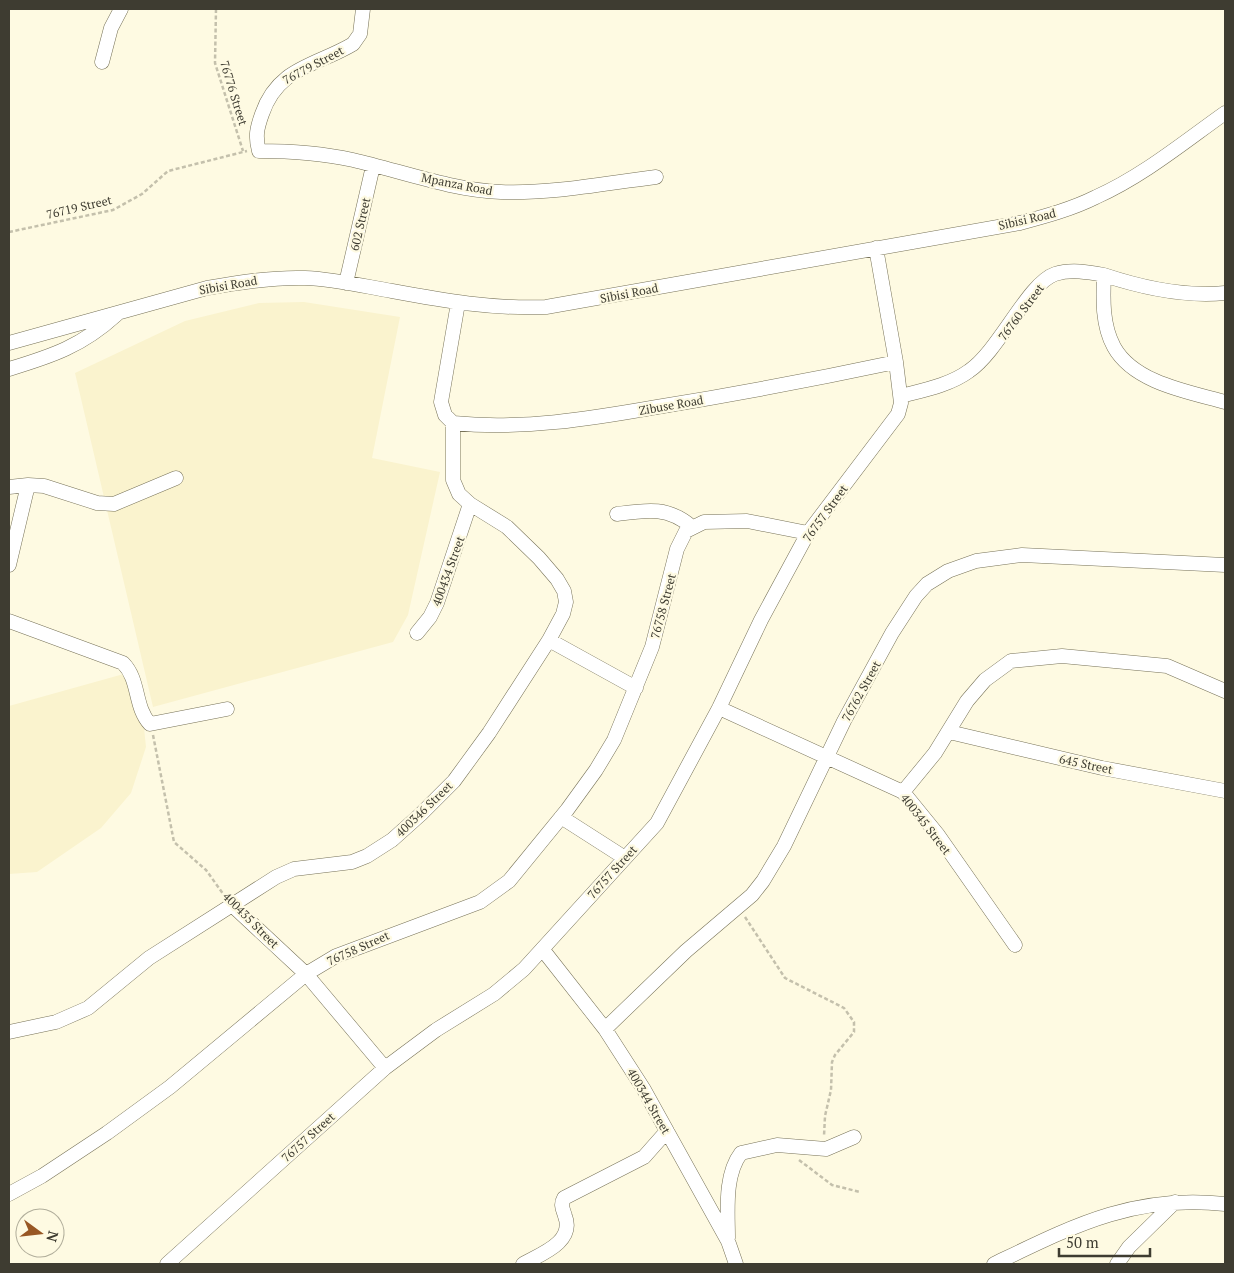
<svg xmlns="http://www.w3.org/2000/svg" width="1234" height="1273" viewBox="0 0 1234 1273" font-family="'PT Serif',serif">
	<rect width="100%" height="100%" fill="#fefae2"/>
	<path fill="#faf3ce" d="M304,302l96,15 -28,141 68,14 -32,143 -15,27 -240,65 -78,-334 110,-52 74,-18z
		M138,670l8,77 -15,46 -30,35 -64,44 -28,2v-168z"/>
	<g fill="none" stroke-linecap="round" stroke-linejoin="round">
		<g stroke="#777258" stroke-width="15">
			<path id="minor" d="M363,9l-3,25 -7,10c-37,22 -75,23 -91,70 -5,14 -7,22 -3,37 32,0 62,2 94,9 48,11 98,30 148,32 52,2 105,-9 155,-15
				M102,62l9,-34 10,-19
				M1104,275c39,13 80,22 121,18
				M346,283l27,-117
				M458,303l-17,99 4,13 8,8c68,7 136,-4 204,-16 80,-13 159,-28 239,-45l-20,-114
				M9,343l198,-55c33,-6 65,-11 98,-10 29,1 58,8 87,13 54,10 99,18 154,16l474,-84c26,-7 52,-14 76,-26 47,-21 88,-55 129,-84
				M9,369c43,-13 73,-23 107,-54
				M901,396c23,-6 49,-11 68,-25 30,-20 59,-88 86,-97 16,-5 33,-2 49,1 -1,24 -2,50 10,72 20,36 75,45 111,55
				M9,487l19,-2 16,1 53,17 17,1 62,-26
				M617,514c29,-4 51,-8 75,13
				M9,565l19,-80
				M9,621l114,42c17,17 11,44 27,61l77,-15
				M417,633l13,-16 7,-14 33,-99
				M549,640l87,48
				M719,708l184,84 35,43 77,110
				M949,732l153,36 123,23
				M903,792l32,-39 32,-52 18,-21 26,-19 51,-5 105,10 58,25
				M561,817l64,41
				M233,906l73,68 79,94
				M543,950l62,79 38,59 85,153 8,23
				M605,1029l81,-78 66,-56 11,-14 21,-35 60,-125 48,-88 24,-37 11,-12 21,-13 28,-10 46,-6 203,10
				M9,1032l47,-10 32,-14 61,-50 127,-81 18,-8 58,-7 15,-6 25,-16 29,-26 33,-33 35,-48 60,-93 14,-26 3,-12 -2,-11 -7,-12 -18,-21 -32,-31 -37,-23 -11,-10 -6,-14v-57
				M9,1194l33,-18 65,-43 63,-46 136,-113 30,-18 144,-54 29,-21 58,-71 29,-40 18,-30 38,-93 25,-98 9,-18 18,-9 43,-1 61,12
				M728,1238c0,-26 -4,-63 13,-85l36,-8 49,4 28,-12
				M167,1264l218,-196 51,-38 58,-36 30,-25 133,-146 62,-115 42,-88 47,-87 90,-119 3,-11 -5,-41
				M523,1264c18,-10 52,-22 42,-48 -2,-7 -5,-11 -1,-18l80,-41 23,-26
				M994,1264c79,-38 140,-70 231,-60
				M1117,1264l12,-17 46,-45"/>
		</g>
		<path stroke="#c4c0ac" stroke-width="2.5" stroke-dasharray="4 2.5" stroke-linecap="butt" d="M216,9l-1,54 28,88
			M9,232l104,-22 29,-16 26,-23 79,-20
			M153,735l21,107 32,28 18,25
			M745,917l40,61 59,30 10,14v10l-19,23 -3,7 -1,28 -6,26 -1,20
			M799,1160l33,25 28,7"/>
		<use href="#minor" stroke="#fff" stroke-width="14"/>
	</g>
	<g text-anchor="middle" dominant-baseline="central" stroke-width="4.5" stroke-linejoin="round" paint-order="stroke">
		<g font-size="12" fill="#3e3c31" stroke="#fefae2">
			<text transform="translate(313 65) rotate(-28)">76779 Street</text>
			<text transform="translate(234 93) rotate(73)">76776 Street</text>
			<text transform="translate(457 184) rotate(11)">Mpanza Road</text>
			<text transform="translate(79 207) rotate(-13)">76719 Street</text>
			<text transform="translate(1027 219) rotate(-13)">Sibisi Road</text>
			<text transform="translate(360 224) rotate(-77)">602 Street</text>
			<text transform="translate(228 285) rotate(-10)">Sibisi Road</text>
			<text transform="translate(629 293) rotate(-11)">Sibisi Road</text>
			<text transform="translate(1021 312) rotate(-53)">76760 Street</text>
			<text transform="translate(671 405) rotate(-10)">Zibuse Road</text>
			<text transform="translate(825 513) rotate(-54)">76757 Street</text>
			<text transform="translate(448 571) rotate(-70)">400434 Street</text>
			<text transform="translate(663 606) rotate(-75)">76758 Street</text>
			<text transform="translate(861 691) rotate(-61)">76762 Street</text>
			<text transform="translate(1086 764) rotate(12)">645 Street</text>
			<text transform="translate(424 809) rotate(-44)">400346 Street</text>
			<text transform="translate(926 824) rotate(52)">400345 Street</text>
			<text transform="translate(612 872) rotate(-48)">76757 Street</text>
			<text transform="translate(251 920) rotate(45)">400435 Street</text>
			<text transform="translate(358 948) rotate(-24)">76758 Street</text>
			<text transform="translate(649 1101) rotate(60)">400344 Street</text>
			<text transform="translate(308 1137) rotate(-42)">76757 Street</text>
		</g>
	</g>
	<rect width="1234" height="1273" fill="none" stroke="#3e3c31" stroke-width="20"/>
	<g transform="translate(40 1233) rotate(105)"><circle r="24" fill="#fefae2" stroke="#b1ae9b"/>
	<path d="M0-4L9 19L0 12L-9 19Z" fill="#985724"/>
	<text y="-8" font-size="14" font-weight="bold" text-anchor="middle" fill="#3e3c31">N</text>
	</g>
	<path d="M1059 1248v8h91v-8" fill="none" stroke="#3e3c31" stroke-width="2.5"/>
	<text x="1066" y="1248" font-size="15" fill="#3e3c31" stroke="#fefae2" stroke-width="4" paint-order="stroke">50 m</text>
</svg>
